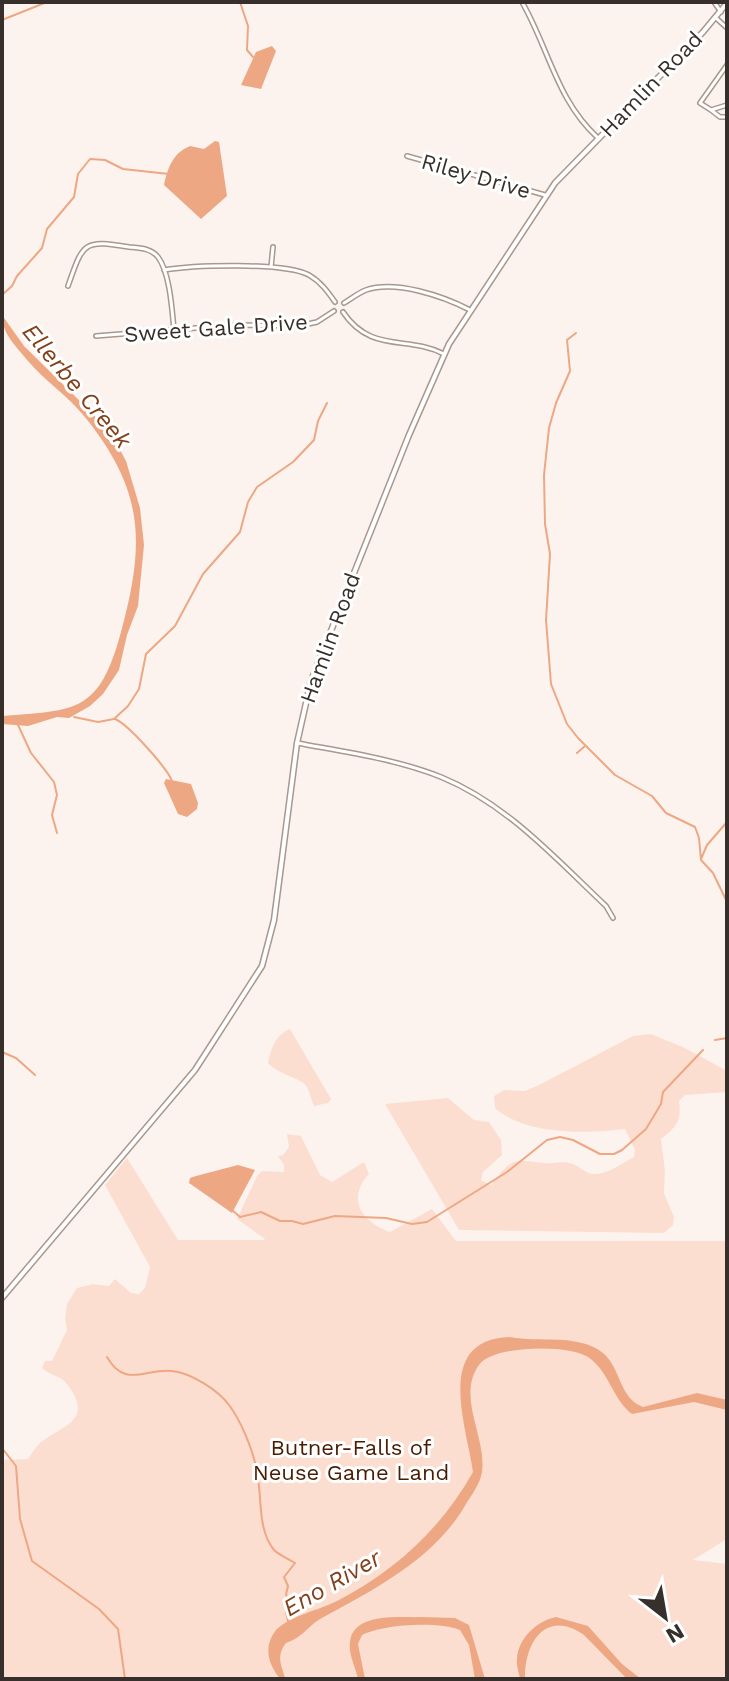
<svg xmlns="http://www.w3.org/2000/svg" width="729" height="1681" viewBox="0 0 729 1681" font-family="'Work Sans',sans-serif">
	<rect width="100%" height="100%" fill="#fcf3ef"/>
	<path fill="#fcded0" d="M290,1029l41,70 -3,4 -14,3c-3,-6 -4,-13 -7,-19 -6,-10 -29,-12 -39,-24 3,-14 7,-28 22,-34z
		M651,1034l34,14 42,23v21l-42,3 -6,6c3,20 -3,26 -18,38l4,32 -1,22 10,24 -1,8 -9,8 -205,-3 -74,-126 63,-6 26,22 15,2 12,18 1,15 -19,17 -2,8 10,5c21,-27 20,-26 53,-22 9,1 18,-2 26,0 9,2 14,10 23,11 14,1 29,-11 41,-17l1,-7 -10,-21c-38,5 -101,6 -130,-21l-1,-12 10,-6 21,1 14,-6 94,-49z
		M287,1134l14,2 19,39 12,7 32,-20 5,12c-23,25 -7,48 21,58l42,-23 24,32h271v298l-34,21 34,4v115h-725v-219l26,-1c5,-7 9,-15 16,-19 23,-16 49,-21 23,-56 -7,-9 -17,-8 -25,-16l3,-7h7l15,-31 -2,-11 2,-15 10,-16 16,-4 16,2 6,-7 16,14 8,1 6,-6 5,-21 -45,-82 22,-27 51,82h86l1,-1 -28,-20 20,-43 5,-5 22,1v-7l-6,-9 5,-1 6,-8z"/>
	<path fill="#eea783" d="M272,46l4,5 -15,38 -20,-4 15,-33z
		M215,141l4,1 8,54 -26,23 -37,-34c4,-18 9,-32 26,-39l14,3z
		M2,315l22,31 69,68 24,30 9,17 14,47 4,37 -6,61 -11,29 -8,35 -16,24 -13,12 -21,12 -12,-1 -29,9 -26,-2v-8c75,-6 97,-3 119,-84 24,-89 24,-141 -37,-216 -16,-20 -39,-35 -56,-55 -12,-15 -26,-27 -26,-46z
		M166,779l25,5 7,19 -1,6 -10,8 -9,-3 -14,-31z
		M238,1165l17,5 -23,43 -43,-30 1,-5 6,-2z
		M510,1337c29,6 68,-4 93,16 18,15 16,45 40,54l54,-14 30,7v10l-33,-8 -62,12c-19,-14 -23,-43 -44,-57 -18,-13 -96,-12 -109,8 -23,32 8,72 3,107 -2,12 -10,22 -16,32 -31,55 -93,86 -146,115 -13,8 -18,19 -34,24 -10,13 -5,21 -1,35l12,1h-17c-12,-16 -17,-32 -4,-49 16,-15 41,-19 61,-29 58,-30 104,-72 136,-129 -6,-45 -40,-133 37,-135z
		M421,1617l34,1 14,7 16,54h-10l-6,-34 -9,-15c-21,-9 -77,-6 -98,5l-4,9 7,35h-7c-2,-11 -10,-25 -8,-37 3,-30 50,-24 71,-25z
		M556,1617l32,9 34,38 19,15h-14l-43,-44c-38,-27 -60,8 -59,44h-5c-1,-6 -4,-14 -3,-20 1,-21 20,-38 39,-42z"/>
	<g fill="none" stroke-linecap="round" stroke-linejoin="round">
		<path stroke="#eea783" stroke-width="2" d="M240,2l8,24 -1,24 6,7
			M2,20l45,-18
			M2,295l10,-9 5,-10 25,-28 5,-19 27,-32 4,-23 12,-15 15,1 18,9 46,5
			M576,333l-9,7 3,31 -14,32 -7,25 -5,47 1,49 5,30 -4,66 5,64 16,40 11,14 37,37 37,21 14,17 29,14 4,11 2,22 12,13 14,29
			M74,717l24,5 16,-3 14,-13 11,-17 7,-35 29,-28 28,-52 37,-42 8,-30 9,-15 36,-25 21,-22 4,-19 9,-18
			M115,719c13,5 52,49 57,62
			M18,725l13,28 23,29 3,13 -5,20 5,18
			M577,753l8,-7
			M701,859l6,-14 20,-23
			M715,1040l12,-2
			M2,1052l14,6 19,17
			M232,1210l8,7 21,-5 19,9h12l11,3 32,-8 51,2 26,6 15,-2 80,-50 40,-32 13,-3 13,3 27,14h14l8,-4 24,-21 15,-25 2,-12 40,-42
			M107,1357c18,32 39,11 65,14 19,2 46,19 57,34 12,16 23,43 27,62 7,26 0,61 18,83 5,5 15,9 21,13l-11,14 4,9 -2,9 6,8 -6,9 2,9
			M2,1448l14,18 4,53 12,42 67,48 19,20 7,50"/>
		<g stroke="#aa978d" stroke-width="6">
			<path id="minor" d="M522,2c27,47 35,99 76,136
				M714,2l7,10
				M716,18l11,10
				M727,105l-16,5 9,7h7
				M711,110l-11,-7 27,-38
				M407,156l138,39
				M271,267l2,-20
				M164,270c30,-5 119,-8 145,5 12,7 19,17 26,27
				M68,286c15,-43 15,-47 61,-39 10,1 22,1 29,10 12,16 14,53 16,73
				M344,303c7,-4 14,-10 22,-13 30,-10 77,6 104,20
				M343,312c28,42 65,23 101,42
				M96,336l137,-11 66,1 18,-4 17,-11
				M297,743c48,9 99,16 144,34 66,27 114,81 165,129l7,12"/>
		</g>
		<g stroke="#aa978d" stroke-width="7">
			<path id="tertiary" d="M2,1298l193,-228 67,-104 12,-46 23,-177 14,-62 98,-246 40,-91 106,-161 148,-151 24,-29"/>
		</g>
		<use href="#minor" stroke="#fff" stroke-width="3"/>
		<use href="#tertiary" stroke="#fff" stroke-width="4"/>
	</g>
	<g text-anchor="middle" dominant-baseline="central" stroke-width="6" stroke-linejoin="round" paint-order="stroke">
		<g font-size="22" fill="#372f2b" stroke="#fff">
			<text transform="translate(651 84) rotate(-46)">Hamlin Road</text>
			<text transform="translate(476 176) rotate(16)">Riley Drive</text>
			<text transform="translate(216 328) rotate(-4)">Sweet Gale Drive</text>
			<text transform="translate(330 638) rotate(-70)">Hamlin Road</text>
		</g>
		<g font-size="22" fill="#491d02" stroke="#fff">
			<text x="351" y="1447">Butner-Falls of<tspan x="351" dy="25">Neuse Game Land</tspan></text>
		</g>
		<g font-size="24" font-style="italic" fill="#82411b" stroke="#fff">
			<text transform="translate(77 386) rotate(50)">Ellerbe Creek</text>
			<text transform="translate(332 1583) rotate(-30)">Eno River</text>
		</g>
	</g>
	<rect width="729" height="1681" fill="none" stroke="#372f2b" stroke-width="8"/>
	<g transform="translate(665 1617) rotate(149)" stroke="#ffffff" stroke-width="6" paint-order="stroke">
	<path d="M0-6L14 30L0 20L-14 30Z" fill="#372f2b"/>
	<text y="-12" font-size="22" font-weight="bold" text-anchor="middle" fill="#372f2b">N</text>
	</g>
</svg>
